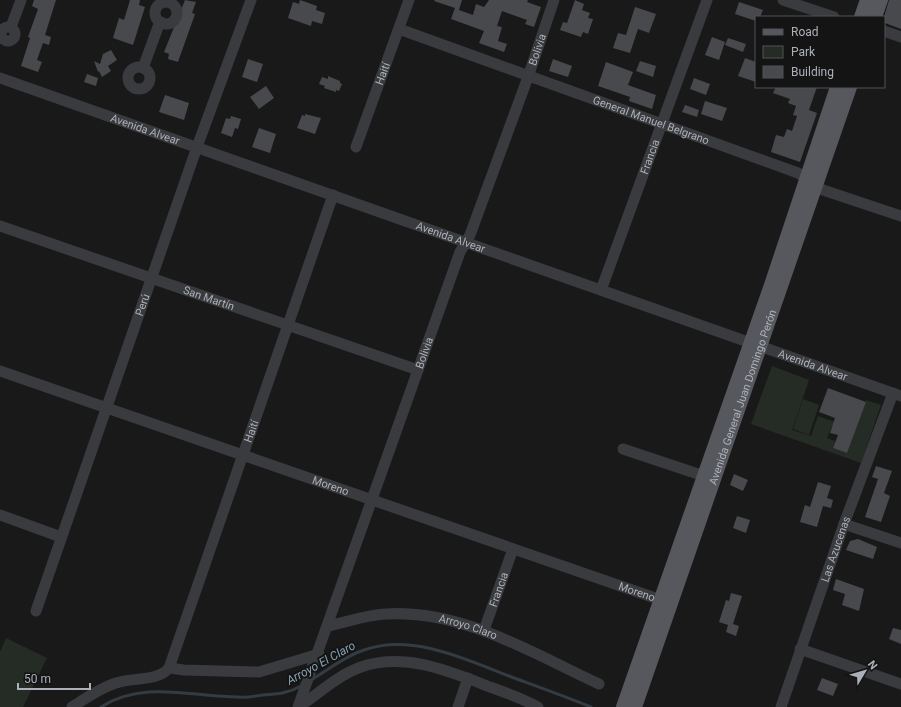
<svg xmlns="http://www.w3.org/2000/svg" width="901" height="707" viewBox="0 0 901 707" font-family="Roboto,sans-serif">
	<rect width="100%" height="100%" fill="#19191a"/>
	<path fill="#252c25" d="M772,366l37,14 -17,50 19,6 7,-20 23,8 -2,5 -7,-3 -5,12 8,3 -2,7 14,5 19,-53 15,5 -20,58 -110,-39z
		M803,399l16,6 -10,30 -16,-6z
		M6,638l41,20 -24,49h-23v-55z"/>
	<g fill="none" stroke-linecap="round" stroke-linejoin="round">
		<path stroke="#333c42" stroke-width="3" d="M311,680c17,-10 34,-24 53,-30 48,-17 101,9 145,26 27,10 55,20 82,31
			M101,707c43,-27 90,-10 138,-10 8,1 16,-1 24,-2 15,-1 26,-2 38,-9"/>
	</g>
	<path fill="#48494d" d="M34,0h22l-11,35 6,2 -2,8 -6,-2 -6,17 5,2 -4,10 -17,-6 9,-28 -2,-1 10,-28 -6,-3z
		M130,0h10l-1,5 6,2 -12,38 -20,-7 6,-20 5,2z
		M185,0l11,2 -4,11 3,1 -17,48 -10,-3 1,-5 -5,-2z
		M300,0l17,6 -1,4 9,3 -3,11 -10,-3 -1,5 -23,-8 5,-16 6,2z
		M435,0h27l-3,10 -3,-1 17,6 3,-11 8,3 5,-7h39l-1,2 14,5 -7,20 -9,-3 2,-4 -25,-9 -5,15 5,1 -4,14 9,3 -3,8 -25,-9 5,-12 -33,-12 4,-11 -21,-7z
		M575,0l9,4 -2,6 8,3 -2,5 5,1 -5,15 -5,-2 -2,5 -21,-7 3,-8 4,1z
		M889,0h12v29l-16,-6 -1,-6z
		M739,2l24,8 -3,7h-4v4l-21,-7z
		M635,7l21,7 -7,19 -11,-4 -8,24 -17,-5 5,-15 8,2z
		M712,37l13,5 -6,18 -14,-5z
		M728,38l18,6 -3,8 -18,-7z
		M111,50l6,10 -9,6 3,5 -9,6 -3,-6 -1,1 -4,-11 6,3 3,-10z
		M745,58l11,4v20l-18,-6z
		M248,59l15,5 -6,18 -15,-5z
		M553,59l19,7 -4,11 -19,-6z
		M640,61l16,5 -3,11 -17,-6z
		M606,62l27,10 -5,13 28,10 -4,14 -23,-8 1,-4 -32,-11z
		M87,74l11,4 -2,8 -12,-4z
		M328,76l12,5v2l2,1 -3,7 -3,-1v2l-12,-4 1,-2 -6,-2 3,-7 6,2z
		M694,78l16,6 -4,11 -16,-6z
		M266,86l8,12 -15,11 -9,-12z
		M776,87h41l-8,23 8,3 -17,49 -29,-10 5,-17 8,2 3,-8 5,2 5,-15 -4,-1 3,-9 -8,-3 2,-4 -17,-6z
		M165,95l24,8 -5,17 -25,-8z
		M705,101l22,7 -5,13 -21,-7z
		M685,105l14,5 -2,7 -15,-5z
		M305,114l16,4 -6,16 -18,-6 5,-13 3,1z
		M231,116l10,3 -3,10 -3,-1 -3,9 -11,-4 5,-15 4,1z
		M259,128l17,6 -6,19 -18,-6z
		M828,388l38,14 -19,51 -14,-5 5,-13 -8,-2 5,-15 -16,-6z
		M876,466l16,5 -8,22 6,3 -9,26 -16,-5 13,-38 -6,-2z
		M734,474l14,6 -5,11 -13,-6z
		M818,482l13,4 -4,12 6,2 -2,8 -8,-2 -6,21 -17,-5 5,-17 5,2z
		M737,516l13,4 -4,13 -13,-5z
		M858,539l19,8 -4,12 -27,-9 4,-9z
		M836,579l28,10 -5,22 -17,-6 3,-11 -12,-4z
		M731,593l11,3 -9,28 6,2 -3,10 -10,-4 2,-7 -9,-3 7,-22 3,1z
		M893,628l8,2v14l-12,-5z
		M822,678l16,6 -5,12 -16,-6z"/>
	<g fill="none" stroke-linecap="round" stroke-linejoin="round">
		<g stroke="#3a3b3f" stroke-width="11">
			<path d="M783,0l51,17"/>
			<circle cx="166" cy="13" r="11"/>
			<circle cx="8" cy="34" r="7"/>
			<path d="M11,27l10,-27"/>
			<path id="s1" d="M399,29l399,144 25,17 78,26"/>
			<path d="M884,31l17,6"/>
			<circle cx="139" cy="78" r="11"/>
			<path d="M143,68l15,-41 3,-5"/>
			<path id="s2" d="M0,78l901,318"/>
			<path id="s3" d="M356,147l53,-147"/>
			<path id="s4" d="M0,226l418,144"/>
			<path id="s5" d="M601,290l106,-290"/>
			<path id="s6" d="M0,371l661,229"/>
			<path d="M623,449l81,27"/>
			<path d="M0,515l61,22"/>
			<path d="M844,524l57,19"/>
			<path id="s7" d="M36,611l161,-464 54,-147"/>
			<path id="s8" d="M328,626c19,-4 38,-11 57,-12 77,-5 147,39 214,70"/>
			<path id="s9" d="M484,630l29,-81"/>
			<path d="M800,649l101,35"/>
			<path d="M169,668l15,2 75,2 60,-18"/>
			<path id="s10" d="M72,707c14,-9 28,-19 44,-24 17,-6 41,-1 53,-15l164,-473"/>
			<path id="s11" d="M298,707l162,-455 10,-17 58,-158 26,-77"/>
			<path d="M299,707c19,-13 39,-32 62,-40 44,-15 88,4 129,20 17,6 33,12 48,20"/>
			<path d="M458,707l10,-29"/>
			<path id="s12" d="M781,707l63,-183 49,-131"/>
		</g>
		<g stroke="#56585e" stroke-width="14">
			<path d="M861,17l6,-17"/>
			<path d="M875,17l6,-17"/>
			<path d="M623,707l148,-422 66,-198"/>
			<path id="s13" d="M635,707l215,-620"/>
		</g>
	</g>
	<g text-anchor="middle" dominant-baseline="central" stroke-width="4" stroke-linejoin="round" paint-order="stroke">
		<g font-size="11" fill="#acb1b9" stroke="#141415">
			<text stroke="none"><textPath href="#s11" startOffset="700">Bolivia</textPath></text>
			<text stroke="none"><textPath href="#s3" startOffset="78">Haití</textPath></text>
			<text stroke="none"><textPath href="#s1" startOffset="268">General Manuel Belgrano</textPath></text>
			<text stroke="none"><textPath href="#s2" startOffset="154">Avenida Alvear</textPath></text>
			<text stroke="none"><textPath href="#s5" startOffset="142">Francia</textPath></text>
			<text stroke="none"><textPath href="#s2" startOffset="478">Avenida Alvear</textPath></text>
			<text stroke="none"><textPath href="#s4" startOffset="221">San Martín</textPath></text>
			<text stroke="none"><textPath href="#s7" startOffset="324">Perú</textPath></text>
			<text stroke="none"><textPath href="#s11" startOffset="376">Bolivia</textPath></text>
			<text stroke="none"><textPath href="#s2" startOffset="862">Avenida Alvear</textPath></text>
			<text stroke="none"><textPath href="#s13" startOffset="328">Avenida General Juan Domingo Perón</textPath></text>
			<text stroke="none"><textPath href="#s10" startOffset="357">Haití</textPath></text>
			<text stroke="none"><textPath href="#s6" startOffset="350">Moreno</textPath></text>
			<text stroke="none"><textPath href="#s12" startOffset="167">Las Azucenas</textPath></text>
			<text stroke="none"><textPath href="#s9" startOffset="43">Francia</textPath></text>
			<text stroke="none"><textPath href="#s6" startOffset="674">Moreno</textPath></text>
			<text stroke="none"><textPath href="#s8" startOffset="143">Arroyo Claro</textPath></text>
		</g>
		<g font-size="12" font-style="italic" fill="#86a0b1" stroke="#141415">
			<text transform="translate(321 663) rotate(-29)">Arroyo El Claro</text>
		</g>
	</g>
	<rect x="755" y="16" width="130" height="72" fill="#141415" stroke="#515357"/>
	<rect x="763" y="29" width="20" height="6" fill="#56585e" stroke="#515357"/>
	<text x="791" y="36" font-size="12" fill="#acb1b9">Road</text>
	<rect x="763" y="46" width="20" height="12" fill="#252c25" stroke="#515357"/>
	<text x="791" y="56" font-size="12" fill="#acb1b9">Park</text>
	<rect x="763" y="66" width="20" height="12" fill="#48494d" stroke="#515357"/>
	<text x="791" y="76" font-size="12" fill="#acb1b9">Building</text>
	<g transform="translate(865 671) rotate(52)" stroke="#141415" stroke-width="3" paint-order="stroke">
	<path d="M0-3L7 15L0 10L-7 15Z" fill="#acb1b9"/>
	<text y="-6" font-size="11" font-weight="bold" text-anchor="middle" fill="#acb1b9">N</text>
	</g>
	<path d="M18 683v6h72v-6" fill="none" stroke="#acb1b9" stroke-width="2"/>
	<text x="24" y="683" font-size="12" fill="#acb1b9" stroke="#141415" stroke-width="3" paint-order="stroke">50 m</text>
</svg>
